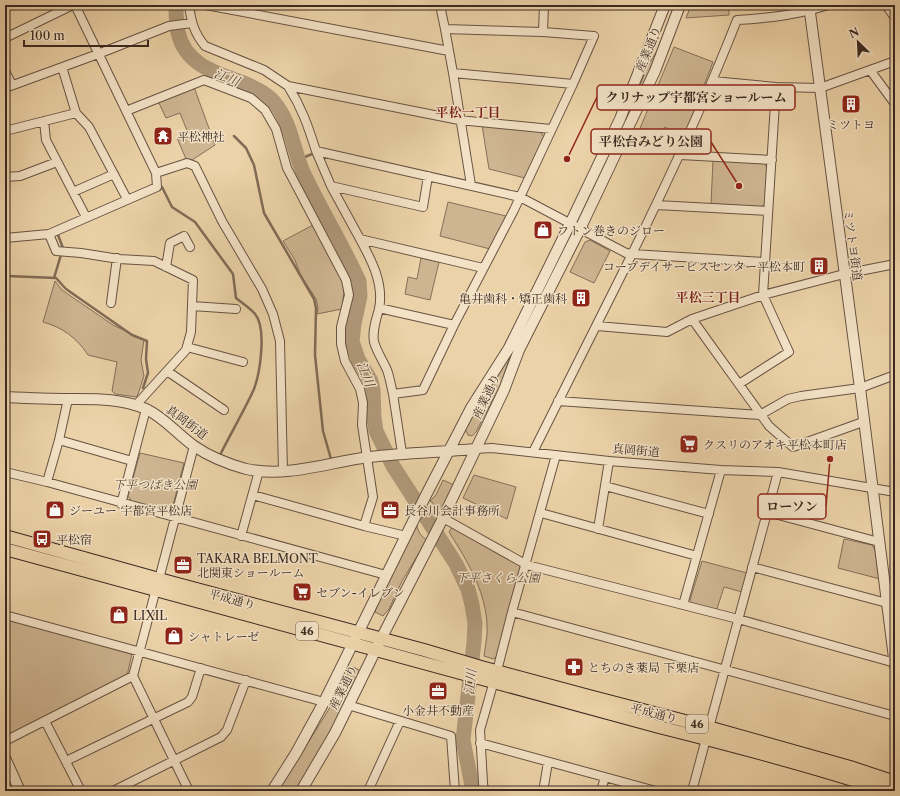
<svg xmlns="http://www.w3.org/2000/svg" width="900" height="796" viewBox="0 0 900 796" font-family="'Libre Caslon Text','Noto Serif JP',serif">
	<rect width="100%" height="100%" fill="#ecd2a8"/>
	<filter id="stains"><feTurbulence type="fractalNoise" baseFrequency=".005" numOctaves="4"/><feColorMatrix values="0 0 0 0 .2 0 0 0 0 .09 0 0 0 0 .02 0 0 0 .5 -.17"/></filter>
	<radialGradient id="worn" r=".72"><stop offset=".6" stop-color="#630" stop-opacity="0"/><stop offset="1" stop-color="#630" stop-opacity=".3"/></radialGradient>
	<path fill="#ceb591" stroke="#846f59" d="M691,5h38v10l-43,3z
		M660,46l-34,80 -47,92 48,-101 21,-52z
		M674,47l39,15 -29,75 -19,-10 -8,14 -19,-8z
		M194,87l21,58 -23,15 -6,-1 -9,-21 11,-5 -8,-20 -14,5 -8,-17z
		M482,125l58,6 4,6 -19,41 -36,-9z
		M713,160l52,3 2,5 -2,36 -4,3 -50,-3z
		M448,202l58,14 -16,33 -50,-13z
		M313,225l29,54 2,12 -2,18 -25,5 1,-6 -2,-9 -16,-25 -5,-14 -12,-19z
		M590,240l20,11 -16,32 -24,-11 15,-30z
		M569,242l-58,112 -11,32 -24,46 -4,4 -4,-1 -3,-6 9,-18 36,-56z
		M421,258l18,4 -9,38 -25,-6 3,-17 9,2z
		M55,281l7,9 51,35 31,15 -3,20 3,16 -7,21 -22,-3 -3,-3 5,-29 -29,-7c-11,-17 -26,-28 -45,-33z
		M140,453l44,10 -13,50 -39,-11 -4,-6z
		M474,475l42,12 -9,32 -44,-21z
		M443,480l11,5 -15,30 -6,-12 -3,-2 6,-6z
		M417,525c0,6 5,12 10,15l-25,41 -13,28 -6,7 -8,-4 3,-8z
		M452,527l67,37 3,6 -24,86 -5,3 -9,-3c1,-7 2,-14 3,-21 2,-39 -18,-71 -38,-103z
		M844,539l28,6 3,5 5,29 -42,-11z
		M702,561l45,12 -5,19 -18,-5 -8,25 -23,-6 -3,-6z
		M5,618l127,35 -5,23 -117,58 -5,-3z
		M353,667l8,4 -3,9 -60,111h-20l56,-90 14,-28z"/>
	<g fill="none" stroke-linecap="round" stroke-linejoin="round">
		<path stroke="#816c56" stroke-width="2.5" d="M234,136l12,12 8,17 10,48 50,86 2,9 -1,47 8,76 8,28
			M298,160l14,-6
			M162,187l10,20 23,15 38,52 3,24c6,5 14,10 19,16 12,14 5,59 -1,75 -10,22 -23,44 -34,66
			M7,276l49,2 10,11 66,46 15,6 -1,18 2,14 -5,15
			M54,278l9,-30 -5,-13"/>
		<path stroke="#b0997a" stroke-width="15" d="M176,5c0,9 0,18 2,27 7,33 38,41 66,51 11,5 22,10 30,19 17,20 19,47 29,70 16,35 37,68 53,103l3,6 1,15 -6,28 -2,17 6,18 13,22 2,9 1,28 2,13 17,35 63,98 12,25 4,16 3,18 -1,19 -11,98 10,51"/>
		<g stroke="#675343" stroke-width="10">
			<path id="minor" d="M75,5l81,168 31,-10 8,3 27,55 40,68 11,25 7,27 3,131
				M189,5c2,16 5,28 16,41l59,24 24,16
				M206,5l243,46 -4,-22 98,3
				M440,5l5,24
				M886,5l9,13
				M5,38l68,-33
				M449,51l4,22
				M870,70l25,34
				M5,71l7,14
				M713,81l63,6 44,1 75,-27
				M776,87l-13,208 81,-21 51,-10
				M5,88l93,-34 71,-28 23,-3
				M126,111l78,-31 47,18 14,12 11,19 11,39 59,112 3,15 -8,32v17l4,17 15,28 3,14 -1,22 11,72 -9,29
				M76,113l13,14 38,72
				M44,121l2,19 40,77
				M551,129l-92,-9 -171,-34c14,22 20,40 28,65l204,46 106,56 6,1c38,-77 74,-155 105,-234 32,-2 61,-5 91,-15
				M5,131l71,-18 -14,-46
				M316,151l15,35 92,21 5,-31
				M680,155l92,5
				M5,177l15,-1 37,-14
				M471,185l-18,-112 120,11
				M331,186l29,53 123,29
				M73,192l41,-18
				M656,205l112,6
				M49,234l7,17 25,2 38,6 35,2 39,19 -2,52 -5,18 -50,55
				M5,238l44,-4 108,-47 -1,-14
				M360,239c12,22 24,45 19,70 -3,11 -7,22 -5,33 3,10 9,19 13,28 3,8 4,16 6,24
				M166,267l4,-24 14,-7 6,11
				M111,303l6,-45
				M192,306l44,3
				M379,308l75,17
				M692,319l77,107 24,21 70,-25
				M597,326l70,6 25,-13 71,-24 26,57 -50,32
				M187,347l56,15
				M167,371l57,39
				M558,401l202,14 28,-16 13,-3 59,-8 35,-13
				M59,440l73,21
				M475,449l17,-1 117,13 112,9 57,2 117,20
				M533,452l99,-198 133,8
				M402,453l-9,-59 30,-4 31,-65 60,-115 59,-126 21,-48 -51,-4 1,-27
				M5,472l42,10 339,93
				M47,482l12,-42 9,-41
				M605,486l104,28
				M253,495l111,31 42,10
				M121,504l25,-95
				M767,512l112,30
				M541,513l156,43
				M443,518l84,47 211,54 157,44
				M598,529l11,-68
				M241,536l18,-65
				M752,567l135,36
				M159,579l35,-133
				M156,589l-23,87 56,115
				M683,605l38,-135
				M512,612l383,104
				M5,615l319,87
				M497,671l15,-59 44,-157
				M348,705l103,31 4,55
				M45,721l36,70
				M5,741l128,-65
				M480,743l176,48
				M66,761l122,-59 4,-5 9,-29
				M113,791l108,-54 6,-7 19,-50
				M368,791l32,-70
				M484,791l-1,-8 -3,-53 14,-49
				M546,791l-2,-5 4,-24
				M601,791l4,-14
				M692,791l86,-319"/>
		</g>
		<g stroke="#675343" stroke-width="12">
			<path id="tertiary" d="M809,5l51,383 35,278
				M5,397c21,1 42,2 64,2 26,0 52,-1 77,10 19,9 31,25 48,37 16,11 34,18 52,23 42,9 83,-7 123,-12 36,-4 71,-5 106,-8
				M5,758l15,33
				M272,791l24,-38 28,-51 101,-205 46,-89 38,-60 61,-124 50,-105 45,-114
				M301,791l34,-58 46,-94 60,-117 63,-132 15,-40 61,-121 75,-158 25,-66"/>
		</g>
		<g stroke="#3b2921" stroke-width="14">
			<path id="primary" d="M5,536l154,43 265,71 57,17 108,29 119,31 142,40 45,15
				M5,549l654,178c76,19 153,39 228,64"/>
		</g>
		<use href="#minor" stroke="#f3e2c6" stroke-width="8"/>
		<use href="#tertiary" stroke="#f3e2c6" stroke-width="10"/>
		<use href="#primary" stroke="#ecd2a8" stroke-width="12"/>
	</g>
	<defs>
		<g id="building-square" transform="scale(1)"><rect x="-9" y="-9" width="18" height="18" rx="4" fill="#8f2418" stroke="#f3e2c6"/><path d="M-4-6H4V6H1V3H-1V6H-4ZM-2.5-4.3h1.7v1.8h-1.7ZM.8-4.3h1.7v1.8H.8ZM-2.5-1h1.7V.8h-1.7ZM.8-1h1.7V.8H.8Z" fill="#fff"/></g>
		<g id="temple-square" transform="scale(1)"><rect x="-9" y="-9" width="18" height="18" rx="4" fill="#8f2418" stroke="#f3e2c6"/><path d="M0-6L5-2H3V0L6.5 2.5H4V6H1.5V3h-3V6H-4V2.5H-6.5L-3 0V-2H-5Z" fill="#fff"/></g>
		<g id="shop-square" transform="scale(1)"><rect x="-9" y="-9" width="18" height="18" rx="4" fill="#8f2418" stroke="#f3e2c6"/><path d="M-5-2.5h2.3a2.7 3.5 0 0 1 5.4 0H5L5.5 6h-11ZM-1.5-2.5h3a1.5 2.3 0 0 0-3 0Z" fill="#fff"/></g>
		<g id="supermarket-square" transform="scale(1)"><rect x="-9" y="-9" width="18" height="18" rx="4" fill="#8f2418" stroke="#f3e2c6"/><path d="M-6-5.5h2.5l.6 2H6L4.5 2H-2.5L-4.4-4H-6ZM-1.5 3.2a1.3 1.3 0 1 0 .1 0ZM3 3.2a1.3 1.3 0 1 0 .1 0Z" fill="#fff"/></g>
		<g id="office-square" transform="scale(1)"><rect x="-9" y="-9" width="18" height="18" rx="4" fill="#8f2418" stroke="#f3e2c6"/><path d="M-6-3h4V-5.5h4V-3h4V5H-6ZM-1-4.5V-3h2v-1.5ZM-6 0V1H6V0Z" fill="#fff"/></g>
		<g id="bus-square" transform="scale(1)"><rect x="-9" y="-9" width="18" height="18" rx="4" fill="#8f2418" stroke="#f3e2c6"/><path d="M-5-6H5V4H4V6H2V4H-2V6H-4V4H-5ZM-3.5-4V0h7V-4ZM-3.5 1.2v1.5H-2V1.2ZM2 1.2v1.5H3.5V1.2Z" fill="#fff"/></g>
		<g id="pharmacy-square" transform="scale(1)"><rect x="-9" y="-9" width="18" height="18" rx="4" fill="#8f2418" stroke="#f3e2c6"/><path d="M-2-6h4v4h4v4h-4v4h-4v-4h-4v-4h4Z" fill="#fff"/></g>
	</defs>
	<g fill-rule="evenodd">
		<use href="#building-square" x="851" y="104"/>
		<use href="#temple-square" x="163" y="136"/>
		<use href="#shop-square" x="543" y="230"/>
		<use href="#building-square" x="819" y="266"/>
		<use href="#building-square" x="581" y="298"/>
		<use href="#supermarket-square" x="689" y="444"/>
		<use href="#shop-square" x="55" y="510"/>
		<use href="#office-square" x="390" y="510"/>
		<use href="#bus-square" x="42" y="539"/>
		<use href="#office-square" x="183" y="565"/>
		<use href="#supermarket-square" x="302" y="592"/>
		<use href="#shop-square" x="119" y="615"/>
		<use href="#shop-square" x="174" y="636"/>
		<use href="#pharmacy-square" x="574" y="667"/>
		<use href="#office-square" x="438" y="691"/>
	</g>
	<g text-anchor="middle" dominant-baseline="central" stroke-width="3" stroke-linejoin="round" paint-order="stroke">
		<g fill="#f3e2c6" stroke="#726052" stroke-width="1">
			<rect x="296" y="622" width="22" height="18" rx="3"/>
			<rect x="686" y="715" width="22" height="18" rx="3"/>
		</g>
		<g font-size="11" font-weight="bold" fill="#3b2921">
			<text x="307" y="631">46</text>
			<text x="697" y="724">46</text>
		</g>
		<g font-size="12" fill="#3b2921" stroke="#f3e2c6">
			<text transform="translate(648 49) rotate(-68)">産業通り</text>
			<text transform="translate(853 245) rotate(82)">ミツトヨ街道</text>
			<text transform="translate(486 396) rotate(-65)">産業通り</text>
			<text transform="translate(187 422) rotate(37)">真岡街道</text>
			<text transform="translate(636 450) rotate(5)">真岡街道</text>
			<text transform="translate(232 599) rotate(15)">平成通り</text>
			<text transform="translate(343 687) rotate(-64)">産業通り</text>
			<text transform="translate(654 713) rotate(14)">平成通り</text>
		</g>
		<g font-size="12" fill="#3b2921" stroke="#f3e2c6" text-anchor="start">
			<text x="851" y="124" text-anchor="middle">ミツトヨ</text>
			<text x="177" y="136">平松神社</text>
			<text x="557" y="230">フトン巻きのジロー</text>
			<text x="805" y="266" text-anchor="end">コープデイサービスセンター平松本町</text>
			<text x="567" y="298" text-anchor="end">亀井歯科・矯正歯科</text>
			<text x="703" y="444">クスリのアオキ平松本町店</text>
			<text x="69" y="510">ジーユー 宇都宮平松店</text>
			<text x="404" y="510">長谷川会計事務所</text>
			<text x="56" y="539">平松宿</text>
			<text x="197" y="558">TAKARA BELMONT<tspan x="197" dy="14">北関東ショールーム</tspan></text>
			<text x="316" y="592">セブン-イレブン</text>
			<text x="133" y="615">LIXIL</text>
			<text x="188" y="636">シャトレーゼ</text>
			<text x="588" y="667">とちのき薬局 下栗店</text>
			<text x="438" y="710" text-anchor="middle">小金井不動産</text>
		</g>
		<g font-size="12" font-style="italic" fill="#584537" stroke="#f3e2c6">
			<text x="155" y="484">下平つばき公園</text>
			<text x="498" y="577">下平さくら公園</text>
		</g>
		<g font-size="13" font-style="italic" fill="#584537" stroke="#f3e2c6">
			<text transform="translate(227 77) rotate(21)">江川</text>
			<text transform="translate(366 374) rotate(68)">江川</text>
			<text transform="translate(470 682) rotate(-84)">江川</text>
		</g>
		<g font-size="13" font-weight="bold" fill="#7a1f14" stroke="#f3e2c6">
			<text x="468" y="112">平松一丁目</text>
			<text x="708" y="297">平松三丁目</text>
		</g>
	</g>
	<path fill="none" stroke="#8f2418" stroke-width="1.5" d="M567 159L597 97M739 186L711 142M830 459L826 506"/>
	<g fill="#8f2418" stroke="#f3e2c6" stroke-width="1.5">
		<circle cx="567" cy="159" r="4"/>
		<circle cx="739" cy="186" r="4"/>
		<circle cx="830" cy="459" r="4"/>
	</g>
	<g fill="#f3e2c6" stroke="#8f2418" stroke-width="1.5">
		<rect x="597" y="85" width="198" height="25" rx="4"/>
		<rect x="591" y="129" width="120" height="25" rx="4"/>
		<rect x="758" y="494" width="68" height="25" rx="4"/>
	</g>
	<g font-size="13" text-anchor="middle" font-weight="bold" fill="#3b2921">
		<text x="696" y="102">クリナップ宇都宮ショールーム</text>
		<text x="651" y="146">平松台みどり公園</text>
		<text x="792" y="511">ローソン</text>
	</g>
	<rect width="900" height="796" fill="none" stroke="#ecd2a8" stroke-width="20"/>
	<rect x="6" y="6" width="888" height="784" fill="none" stroke="#3b2921" stroke-width="2"/>
	<rect x="10" y="10" width="880" height="776" fill="none" stroke="#3b2921"/>
	<g transform="translate(858 42) rotate(336)" stroke="#f3e2c6" stroke-width="3" paint-order="stroke">
	<path d="M0-3L7 15L0 10L-7 15Z" fill="#3b2921"/>
	<text y="-6" font-size="11" font-weight="bold" text-anchor="middle" fill="#3b2921">N</text>
	</g>
	<path d="M24 40v6h124v-6" fill="none" stroke="#3b2921" stroke-width="2"/>
	<text x="30" y="40" font-size="12" fill="#3b2921" stroke="#f3e2c6" stroke-width="3" paint-order="stroke">100 m</text>
	<rect width="100%" height="100%" filter="url(#stains)"/>
	<rect width="100%" height="100%" fill="url(#worn)"/>
</svg>
